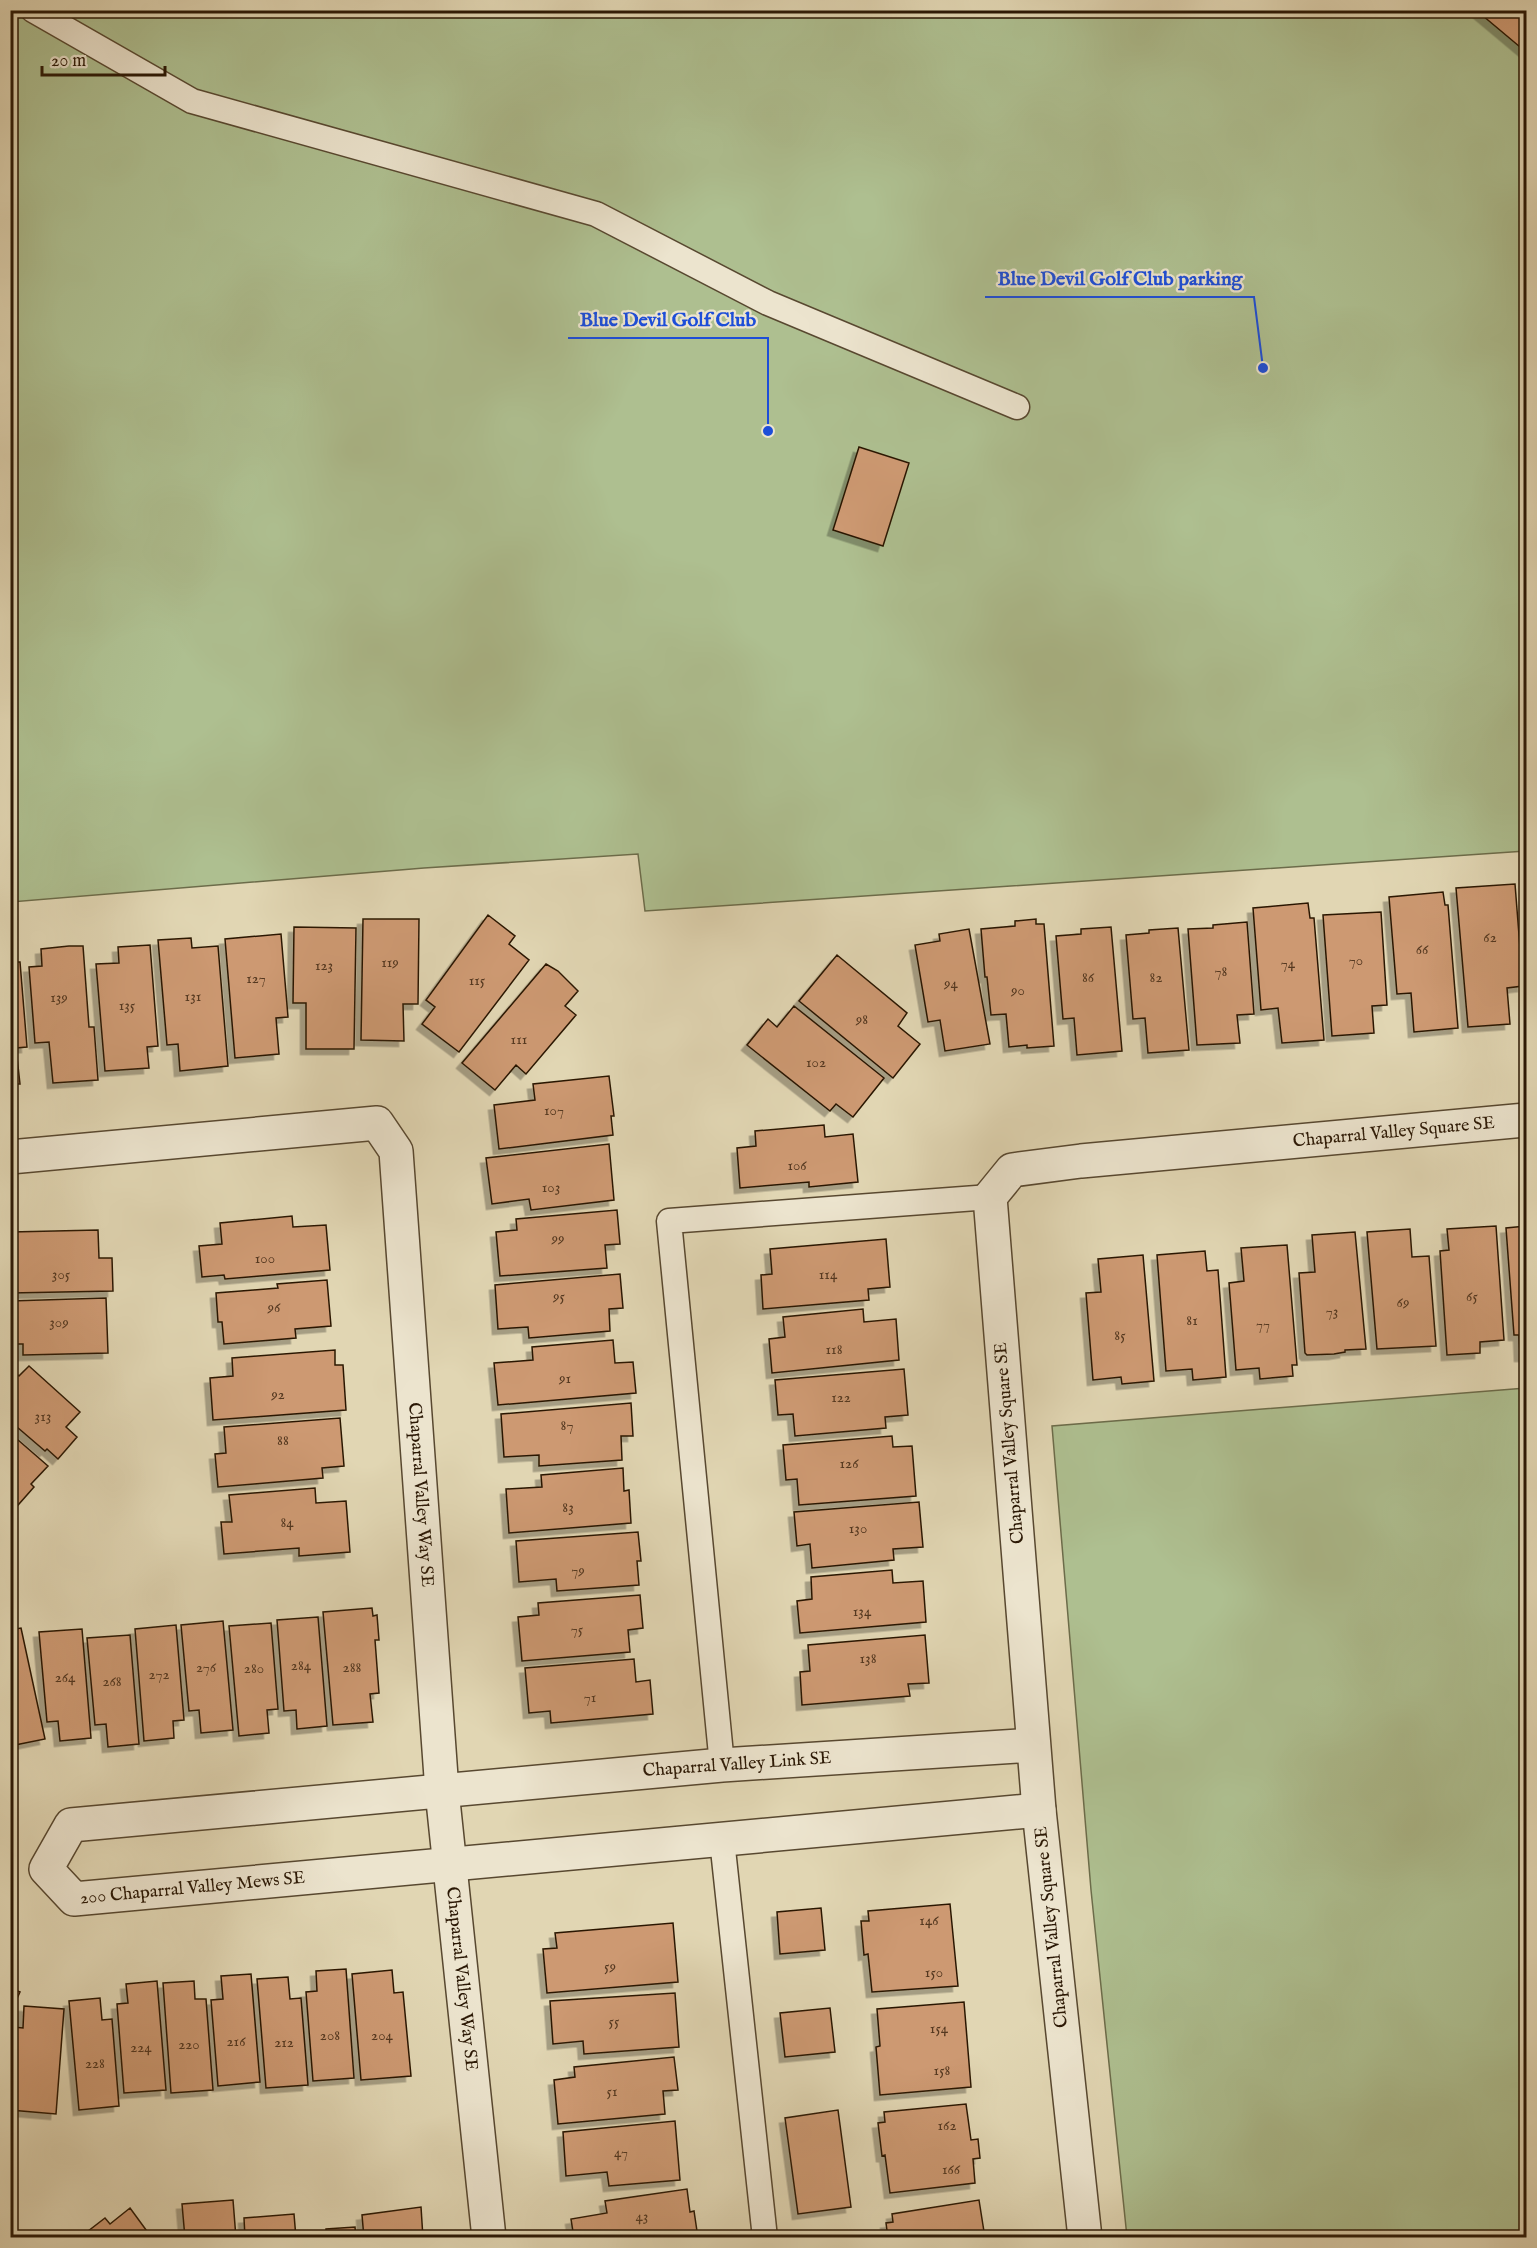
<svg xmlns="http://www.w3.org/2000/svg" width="1537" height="2248" viewBox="0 0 1537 2248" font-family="'IM FELL English',serif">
	<defs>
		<filter id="shadow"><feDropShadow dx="-5.5" dy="5.5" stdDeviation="0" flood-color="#0004"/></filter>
	</defs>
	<rect width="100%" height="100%" fill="#e1d6b3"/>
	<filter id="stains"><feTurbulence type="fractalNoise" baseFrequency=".00333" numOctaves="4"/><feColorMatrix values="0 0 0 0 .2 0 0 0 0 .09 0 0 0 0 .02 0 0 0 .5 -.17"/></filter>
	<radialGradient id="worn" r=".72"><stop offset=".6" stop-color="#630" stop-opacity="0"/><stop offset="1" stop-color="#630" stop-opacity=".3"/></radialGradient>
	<path fill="#aebf90" stroke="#6c6c4a" stroke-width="1.5" d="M11,11h1515v840l-881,60 -7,-57 -214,14 -413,34z
		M1526,1388v849h-399l-36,-347 -39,-464z"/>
	<path fill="#cd9972" stroke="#2b1805" stroke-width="1.5" filter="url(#shadow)" d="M1476,10h50v42z
		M859,447l50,16 -26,83 -50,-16z
		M1515,884l8,102 -16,2 3,36 -42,3 -12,-139z
		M1443,892l2,13h3l10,123 -44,4 -3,-39 -14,1 -8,-97z
		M1308,903l2,15h4l10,122 -42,3 -4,-35 -17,2 -8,-102z
		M1381,912l6,93 -15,1 2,27 -42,3 -9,-121z
		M488,915l27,21 -6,8 20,16 -70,92 -37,-28 13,-17 -9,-7z
		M363,919h56l-1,85h-15l1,37 -43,-1z
		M1036,919v5h8l10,122 -27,2v-3l-18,2 -3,-33 -15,1 -4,-38h-2l-4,-48 34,-3v-5z
		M1247,922l7,92 -17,1 3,28 -43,2 -9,-116 25,-1v-3z
		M294,927l62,1 -2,121h-48v-46h-13z
		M1111,927l11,124 -45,4 -3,-37 -11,1 -7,-83 25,-2v-5z
		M1178,928l11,122 -41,3 -3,-35 -12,1 -7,-84 23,-2v-3z
		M969,929l21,115 -45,7 -5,-31 -12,2 -13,-77 25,-4 -1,-7z
		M281,934l7,83 -12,1 3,36 -44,4 -10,-119z
		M191,938l1,10 26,-2 10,120 -48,5 -2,-27 -11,1 -9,-105z
		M150,945l8,101 -11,1 2,21 -44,3 -9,-107 23,-1 -1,-16z
		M69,946h14l6,81h5l4,53 -45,3 -4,-41 -14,1 -6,-76 13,-1 -1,-17z
		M837,955l70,58 -9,13 22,18 -27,34 -94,-77z
		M10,962h10l7,85 -11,1 4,36h-10z
		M546,964l12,7 20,20 -13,15 11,9 -50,59 -10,-9 -21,25 -33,-27z
		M794,1006l90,72 -31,39 -17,-13 -6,7 -83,-66 21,-26 9,8z
		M609,1076l5,40h-3l2,19 -114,14 -5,-44 41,-5 -2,-16z
		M824,1125l1,12 28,-3 5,48 -49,5v-5l-69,6 -3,-40 19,-2 -1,-15z
		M609,1144l5,56 -83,10 -2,-11 -37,5 -6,-46z
		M617,1210l3,34 -15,1 2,23 -107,8 -4,-44 21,-2 -1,-11z
		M292,1216l1,11 33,-2 4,45 -105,9 -1,-4 -22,2 -3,-31 23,-2 -2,-21z
		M1496,1226l8,114 -24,2v11l-33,2 -7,-104 9,-1 -2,-21z
		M1526,1226v130h-6l-1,-21h-5l-8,-107z
		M1410,1229l2,28 17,-1 7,90 -59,3 -10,-117z
		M98,1230l1,28h13l1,33 -103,2 1,-61z
		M1355,1232l11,117 -21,1v2l-11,2 -27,1 -2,-2 -6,-80 16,-1 -3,-37z
		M886,1239l4,48 -22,2 1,11 -106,9 -2,-34 11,-1 -2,-25z
		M1287,1245l10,120h-5l1,11 -33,3 -1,-11 -23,2 -7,-87 15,-2 -3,-33z
		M1205,1251l2,20 11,-1 8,107 -33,3 -1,-11 -26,2 -9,-116z
		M1143,1255l11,126 -32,3 -1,-7 -28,3 -7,-87 15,-1 -3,-33z
		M620,1274l3,34 -14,1 1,22 -81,7 -1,-11 -30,2 -3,-44z
		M327,1280l4,46 -36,3 1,9 -72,6 -2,-22h-4l-2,-29 62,-5 -1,-4z
		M106,1298l2,55 -85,2v-11h-13v-43z
		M863,1309l1,13 32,-3 3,41 -127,13 -3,-34 16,-2 -2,-20z
		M613,1340l2,23 18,-1 3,31 -138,12 -4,-42 39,-3 -1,-13z
		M335,1350v15h8l3,45 -133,10 -3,-42 23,-2 -1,-18z
		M29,1366l51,46 -14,15 11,10 -19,22 -11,-10 -2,2 -35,-30v-53l9,8z
		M904,1369l4,46 -23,2 1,11 -91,8 -2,-22 -15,1 -3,-35z
		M631,1403l2,33h-12l1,24 -83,6v-11l-35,2 -3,-43z
		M340,1418l4,48 -22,2 1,10 -105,9 -3,-33 11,-1 -2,-26z
		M10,1433l38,33 -17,18 3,3 -23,26z
		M892,1436l1,11 19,-1 4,50 -117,9 -2,-26 -11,1 -3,-35z
		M623,1468l1,23 5,-1 2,33 -122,10 -3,-44 36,-2 -1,-12z
		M315,1488l1,15 30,-2 4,51 -51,4v-8l-75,6 -3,-32h11l-3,-27z
		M919,1502l4,45 -30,2 1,11 -82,8 -2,-24 -13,2 -3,-34z
		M638,1532l3,29h-4l2,24 -82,6 -1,-12 -37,3 -3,-41z
		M892,1570l1,13 30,-2 3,41 -126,11 -3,-32 15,-2 -1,-22z
		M640,1595l3,33 -15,2 2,22 -108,9 -4,-44 21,-2 -1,-12z
		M372,1608l1,8 4,-1 2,25h-4l4,53 -9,1 3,28 -40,3 -10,-113z
		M318,1617l9,109 -30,3 -1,-19 -12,1 -7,-91z
		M223,1621l10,109 -32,3 -2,-23 -10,1 -8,-86z
		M271,1623l7,86 -11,1 2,23 -30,3 -10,-110z
		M176,1625l8,95 -11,1 1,17 -30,3 -9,-112z
		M21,1628l24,111 -35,7v-116z
		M82,1629l9,109 -31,3 -2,-20 -11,1 -8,-90z
		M130,1635l9,109 -31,3 -2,-23 -11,1 -8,-87z
		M925,1635l4,48 -21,1 2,12 -108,9 -2,-33 10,-1 -2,-26z
		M634,1659l2,23 14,-2 3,34 -102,9 -1,-12 -21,2 -4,-45z
		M950,1904l8,82 -86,6 -4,-38 -4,1 -3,-34h8l-1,-10z
		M821,1908l4,42 -45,4 -3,-42z
		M673,1923l5,59 -131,11 -4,-44 14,-1 -2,-15z
		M346,1969l8,109 -41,3 -7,-89 11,-1 -1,-20z
		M392,1970l2,23 9,-1 8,84 -50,4 -9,-106z
		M251,1974l9,108 -42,4 -7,-86 12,-1 -2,-23z
		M288,1977l2,22 11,-1 7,87 -42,3 -9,-109z
		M157,1981l9,109 -42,3 -7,-89 11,-1 -2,-19z
		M194,1981l1,18h11l7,91 -42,3 -8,-110z
		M10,1988l10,4 -10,22z
		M675,1993l4,54 -95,7 -1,-13 -30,3 -3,-43z
		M100,1998l2,22 10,-1 7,87 -40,4 -10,-109z
		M964,2002l7,85 -91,8 -4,-48 4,-1 -3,-37z
		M24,2006l40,3 -8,105 -46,-4 3,-83 10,1z
		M830,2008l5,44 -50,5 -5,-44z
		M674,2057l4,33 -15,1 2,23 -107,10 -4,-44 21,-3 -1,-10z
		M966,2104l5,36 7,-1 2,19 -7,1 2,24 -85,10 -5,-38 -3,1 -4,-33 7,-1 -1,-10z
		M838,2110l13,97 -53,7 -13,-96z
		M675,2121l5,59 -71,6 -2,-14 -41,4 -3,-44z
		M687,2189l3,23 4,-1 4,27h-124l-3,-19 36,-6 -2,-12z
		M233,2200l3,38h-51l-3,-34z
		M979,2200l6,38h-97l-2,-15 7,-1 -1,-8z
		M421,2207l2,31h-59l-2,-23z
		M130,2208l22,30h-68l-1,-3 22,-17 5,6z
		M294,2214l2,24h-51l-1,-20z
		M355,2227l1,11h-51l-1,-4 22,-1v-4z"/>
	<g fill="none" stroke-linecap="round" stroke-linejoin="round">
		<g stroke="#584830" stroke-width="27">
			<path id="service" d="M33,10l159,91 404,113 172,89 249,104
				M722,1765l-53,-544 321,-24
				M722,1840l43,398"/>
		</g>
		<g stroke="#584830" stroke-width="36">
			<g id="minor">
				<path id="s1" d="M10,1157l367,-34 19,28 46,640 47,447"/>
				<path id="s2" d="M1033,1745l-311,20 -651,60 -25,44 28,30 965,-89"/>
				<path id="s3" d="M1085,2238l-46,-428 -49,-613 22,-27 69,-9 445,-41"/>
			</g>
		</g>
		<use href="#service" stroke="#ece4ce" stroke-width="24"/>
		<use href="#minor" stroke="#ece4ce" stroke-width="33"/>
	</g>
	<g text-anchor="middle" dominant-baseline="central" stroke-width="4.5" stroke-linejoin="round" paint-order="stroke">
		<g font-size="15" fill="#543820">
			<text x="1490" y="937">62</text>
			<text x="1422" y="949">66</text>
			<text x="1356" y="960">70</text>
			<text x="390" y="962">119</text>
			<text x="1288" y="963">74</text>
			<text x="324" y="965">123</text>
			<text x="1221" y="971">78</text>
			<text x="1088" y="977">86</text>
			<text x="1156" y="977">82</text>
			<text x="256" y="978">127</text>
			<text x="477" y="980">115</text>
			<text x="951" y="983">94</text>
			<text x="1018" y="990">90</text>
			<text x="193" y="996">131</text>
			<text x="59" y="997">139</text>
			<text x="127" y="1005">135</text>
			<text x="862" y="1019">98</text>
			<text x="519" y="1039">111</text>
			<text x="816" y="1062">102</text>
			<text x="554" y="1110">107</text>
			<text x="797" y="1165">106</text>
			<text x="551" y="1187">103</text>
			<text x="558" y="1238">99</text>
			<text x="265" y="1258">100</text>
			<text x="61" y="1274">305</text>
			<text x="828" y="1274">114</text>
			<text x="559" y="1296">95</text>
			<text x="1472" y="1296">65</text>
			<text x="1403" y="1302">69</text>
			<text x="274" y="1307">96</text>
			<text x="1332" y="1311">73</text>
			<text x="1192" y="1320">81</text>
			<text x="59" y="1322">309</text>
			<text x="1263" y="1324">77</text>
			<text x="1120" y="1335">85</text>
			<text x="834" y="1349">118</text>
			<text x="565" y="1378">91</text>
			<text x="278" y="1394">92</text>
			<text x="841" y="1397">122</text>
			<text x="43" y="1416">313</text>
			<text x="567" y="1425">87</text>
			<text x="283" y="1440">88</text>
			<text x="849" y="1463">126</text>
			<text x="568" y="1507">83</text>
			<text x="287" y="1522">84</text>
			<text x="858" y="1528">130</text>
			<text x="578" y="1570">79</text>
			<text x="862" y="1611">134</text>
			<text x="577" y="1629">75</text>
			<text x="868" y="1658">138</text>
			<text x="301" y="1665">284</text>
			<text x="206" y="1667">276</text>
			<text x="352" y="1667">288</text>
			<text x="254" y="1668">280</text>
			<text x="159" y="1674">272</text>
			<text x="65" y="1677">264</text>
			<text x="112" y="1681">268</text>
			<text x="590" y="1697">71</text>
			<text x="929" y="1920">146</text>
			<text x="610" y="1966">59</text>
			<text x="934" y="1972">150</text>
			<text x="614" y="2021">55</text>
			<text x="939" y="2028">154</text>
			<text x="330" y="2035">208</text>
			<text x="382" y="2035">204</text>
			<text x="236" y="2041">216</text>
			<text x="284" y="2042">212</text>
			<text x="189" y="2044">220</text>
			<text x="141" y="2047">224</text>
			<text x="95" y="2063">228</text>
			<text x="942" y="2070">158</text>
			<text x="612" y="2091">51</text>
			<text x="947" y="2125">162</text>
			<text x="621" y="2152">47</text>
			<text x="951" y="2169">166</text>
			<text x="642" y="2216">43</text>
		</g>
		<g font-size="18" fill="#2b1805" stroke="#ece4ce">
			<text stroke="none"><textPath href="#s3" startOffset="1464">Chaparral Valley Square SE</textPath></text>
			<text transform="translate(1010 1443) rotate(-95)">Chaparral Valley Square SE</text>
			<text stroke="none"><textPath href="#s1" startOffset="747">Chaparral Valley Way SE</textPath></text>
			<text transform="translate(737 1765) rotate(-4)">Chaparral Valley Link SE</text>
			<text stroke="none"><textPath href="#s2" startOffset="1176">200 Chaparral Valley Mews SE</textPath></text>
			<text transform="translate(1052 1927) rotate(-96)">Chaparral Valley Square SE</text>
			<text stroke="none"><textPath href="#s1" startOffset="1233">Chaparral Valley Way SE</textPath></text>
		</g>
	</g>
	<path fill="none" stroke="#1d4ed8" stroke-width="2" d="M1263 368L1254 297H985M768 431L768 338H568"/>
	<g fill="#1d4ed8" stroke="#ece4ce" stroke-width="2">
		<circle cx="1263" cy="368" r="6"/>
		<circle cx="768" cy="431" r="6"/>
	</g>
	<g font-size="20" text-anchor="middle" font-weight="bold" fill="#1d4ed8" stroke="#ece4ce" stroke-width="4.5" stroke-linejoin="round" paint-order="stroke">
		<text x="1120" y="285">Blue Devil Golf Club parking</text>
		<text x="668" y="326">Blue Devil Golf Club</text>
	</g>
	<rect width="1537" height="2248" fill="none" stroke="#e1d6b3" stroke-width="36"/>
	<rect x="12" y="12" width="1513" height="2224" fill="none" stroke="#2b1805" stroke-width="3"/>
	<rect x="18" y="18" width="1501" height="2212" fill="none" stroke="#2b1805" stroke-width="1.5"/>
	<path d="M42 66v9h123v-9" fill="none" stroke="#2b1805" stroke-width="3"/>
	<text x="51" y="66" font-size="18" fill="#2b1805" stroke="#ece4ce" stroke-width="4.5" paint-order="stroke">20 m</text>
	<rect width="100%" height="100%" filter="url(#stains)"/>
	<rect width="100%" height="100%" fill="url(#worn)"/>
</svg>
